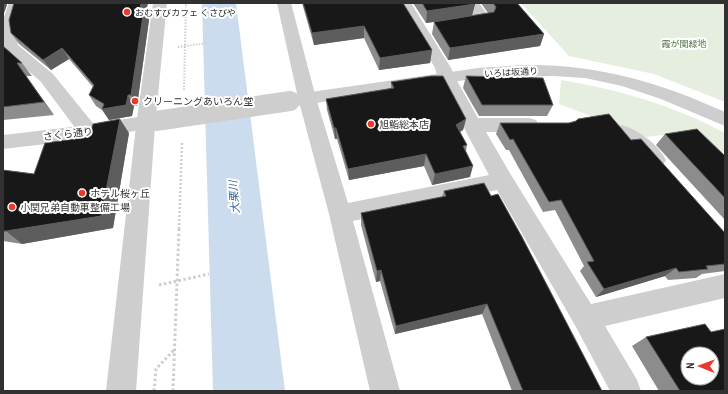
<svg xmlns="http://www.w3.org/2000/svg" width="728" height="394" viewBox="0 0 728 394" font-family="'PT Sans Narrow','Noto Sans JP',sans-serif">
	<rect width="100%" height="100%" fill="#fff"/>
	<path fill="#e5eedf" d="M521,3h204v99l-71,-28 -85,-18z
		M561,80c59,10 111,25 164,53v36l-36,-37 -43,5 -87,-33z"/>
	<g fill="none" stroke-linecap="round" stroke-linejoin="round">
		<path fill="#cbdcee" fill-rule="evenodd" d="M202,3h34l49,388h-72z"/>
		<path stroke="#cecece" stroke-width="2" stroke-dasharray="1.5 1.5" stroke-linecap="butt" d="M178,47l29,-4
			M184,90l2,-87"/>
		<path stroke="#cecece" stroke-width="2.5" stroke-dasharray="2 2" stroke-linecap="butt" d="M179,229l3,-86"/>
		<path stroke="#cecece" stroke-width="3" stroke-dasharray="2.5 2.5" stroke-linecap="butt" d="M159,285l50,-11
			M154,391l2,-22 18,-19
			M173,391l6,-163"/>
		<path fill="#cecece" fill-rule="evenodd" d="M9,3h14l-8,28 3,14 35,29 43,53 3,5 -3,5 -7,2 -7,-2 -41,-55 -38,-34v-28z
			M153,3h14l-12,123 -19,265h-30l30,-265z
			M277,3h14l25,95 32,105 141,-28 -51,-96 -3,-11 -38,-65h14l40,65 5,11 22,39h51l7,2 3,5 -3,5 -7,2h-43l25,43 80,129 134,-30v24l-120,28 32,54 4,11h-31l-34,-64 -79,-137 -144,31 47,170h-30l-41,-177 -31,-116z
			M464,3h15l13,17 -2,3c-10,3 -22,7 -32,4l-3,-3 3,-3 17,-4z
			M622,125c18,6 35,18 44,35l-3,5 -7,3 -7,-3 -15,-17 -19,-11 -3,-5 3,-5z"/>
		<path fill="#cecece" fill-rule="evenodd" d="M524,65c73,-1 135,17 201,47v14l-64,-27 -39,-13 -37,-8 -31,-2 -69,1 -195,30 -6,-2 -3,-4 3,-4 6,-2 188,-27z
			M156,114l7,2 2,5 -2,5 -74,13 -86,10v-14l86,-10z"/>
		<path stroke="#cecece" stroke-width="20" d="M156,121l134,-20"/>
	</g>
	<path fill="#8c8c8c" d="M302,3h101l29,47 -2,13 -51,7 -15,-32 -50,7z
		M413,3h61l1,1 -3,11 16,-2 -7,-10h36l27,31 -4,12 -92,14 -16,-26 2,-12 -8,1z
		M146,13l3,7 -12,86h-3l-2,10 -23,4 -7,-10 -6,-4 -7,-11 4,-8 -24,-28 -18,11 -32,-26 -8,-11z
		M3,46l19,17 10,13h-6l28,39 -51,5z
		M466,76l87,29 -6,11h-68l-16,-28z
		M391,82l75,37 -3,11 -3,2 7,13 -1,6 4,26 -38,8 -8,-19 -75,14 -12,-41h-2l-8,-29 -1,-11 65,-11z
		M500,123l131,17 94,93v38l-23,3 -6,4 -28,2 -3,-4 -69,21 -16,-26 4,-5 -29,-56 -12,2 -34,-62h-3l-10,-16z
		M129,133l-16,95 -91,16 -19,-3v-71l31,4z
		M665,134l60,22v64l-69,-75z
		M444,191l47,5 111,195h-90l-30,-77 -87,20 -15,-53 -4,1 -15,-57v-12l81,-16z
		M711,332l14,59h-66l-27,-45 14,-9z"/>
	<path fill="#5d5d5d" d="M3,3h3l1,2 -4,11z
		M141,3h7l-2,10 3,7 -12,86 -6,-11 9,-85z
		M475,4l-3,12 -46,7 1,-12z
		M364,26v12l-50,7 -2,-12z
		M544,34l-4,12 -92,14 2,-12z
		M62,48l7,11 -18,11 -8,-10z
		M432,50l-2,13 -51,7 1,-12z
		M17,63l9,13 28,39 -10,-13z
		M128,95l6,11 -2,10 -23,4 -7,-11z
		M120,119l9,14 -16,95 -91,16 -16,-13z
		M466,119l-3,11 -10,6 3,-11z
		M334,128h2l1,11h-2z
		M426,154l-2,12 -75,14 -1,-11z
		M473,166l-3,11 -38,8 3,-11z
		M676,268l-11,8 -69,21 8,-8z
		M381,270l-1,11 -4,1 1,-11z
		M487,304l-5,10 -87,20 1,-8z"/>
	<path fill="#181818" stroke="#5d5d5d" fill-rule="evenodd" d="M14,3h127l-1,7 4,-1 -13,86h-3l-2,10 -24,4 2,-5 -15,-9 5,-10 -32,-37 -19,12 -32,-27 -2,-13z
		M303,3h100l29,47 -52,8 -16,-32 -52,7z
		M422,3h52l1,1 -48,7z
		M493,3h24l27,31 -94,14 -16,-26 60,-10 2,-5z
		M3,46l19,17h-5l27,39 -41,5z
		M431,76h12l23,43 -10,6 11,20 -4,1 10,20 -38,8 -9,-20 -78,15 -12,-41h-2l-8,-29 68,-11 -3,-6z
		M466,76l77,2 10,27h-71z
		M609,114l22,26 10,-1 84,94v31l-19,2 2,3 -29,3 -3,-4 -72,21 -17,-27 7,-1 -33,-61 -12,2 -36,-63 -3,1 -10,-17h69l7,-2 2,-2z
		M120,119l-19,97 -95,15h-3v-61l31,4 11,-31 44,-6 4,-13z
		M697,129l28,27v42l-60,-64z
		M484,183l7,13 7,-2 24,43 80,154h-79l-36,-87 -91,22 -15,-56 -4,1 -16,-58 85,-17 -2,-5z
		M705,324l6,8 14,-3v62h-45l-34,-54zM688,354h24v24h-24z"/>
	<g fill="#ed382e" stroke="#fff" stroke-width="1.5">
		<circle cx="127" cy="12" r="4"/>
		<circle cx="135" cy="101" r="4"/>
		<circle cx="371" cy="124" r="4"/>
		<circle cx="82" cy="193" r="4"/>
		<circle cx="12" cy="207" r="4"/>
	</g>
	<g text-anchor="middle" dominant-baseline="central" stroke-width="4" stroke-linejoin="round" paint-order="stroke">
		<g font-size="9" fill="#313131" stroke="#fff" text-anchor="start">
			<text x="135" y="12">おむすびカフェ くさびや</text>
		</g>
		<g font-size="9" fill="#4d703c" stroke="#fff">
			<text x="684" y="43">霞が関緑地</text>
		</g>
		<g font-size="9" fill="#313131" stroke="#fff">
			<text transform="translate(511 72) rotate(-3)">いろは坂通り</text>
		</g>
		<g font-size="10" fill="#313131" stroke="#fff" text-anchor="start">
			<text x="143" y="101">クリーニングあいろん堂</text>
			<text x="379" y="124">旭鮨総本店</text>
			<text x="90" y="193">ホテル桜ヶ丘</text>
			<text x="20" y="207">小関兄弟自動車整備工場</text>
		</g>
		<g font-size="10" fill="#313131" stroke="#fff">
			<text transform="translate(68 134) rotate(-7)">さくら通り</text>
		</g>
		<g font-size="11" font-style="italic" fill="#3a6898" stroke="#fff">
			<text transform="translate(234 197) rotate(-94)">大栗川</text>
		</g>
	</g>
	<rect width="728" height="394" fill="none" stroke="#313131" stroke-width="8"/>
	<g transform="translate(700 366) rotate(271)"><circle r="19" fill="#ffffff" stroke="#adadad"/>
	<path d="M0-3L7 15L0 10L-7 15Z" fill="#ed382e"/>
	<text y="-6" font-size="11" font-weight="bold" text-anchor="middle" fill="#313131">N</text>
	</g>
</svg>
